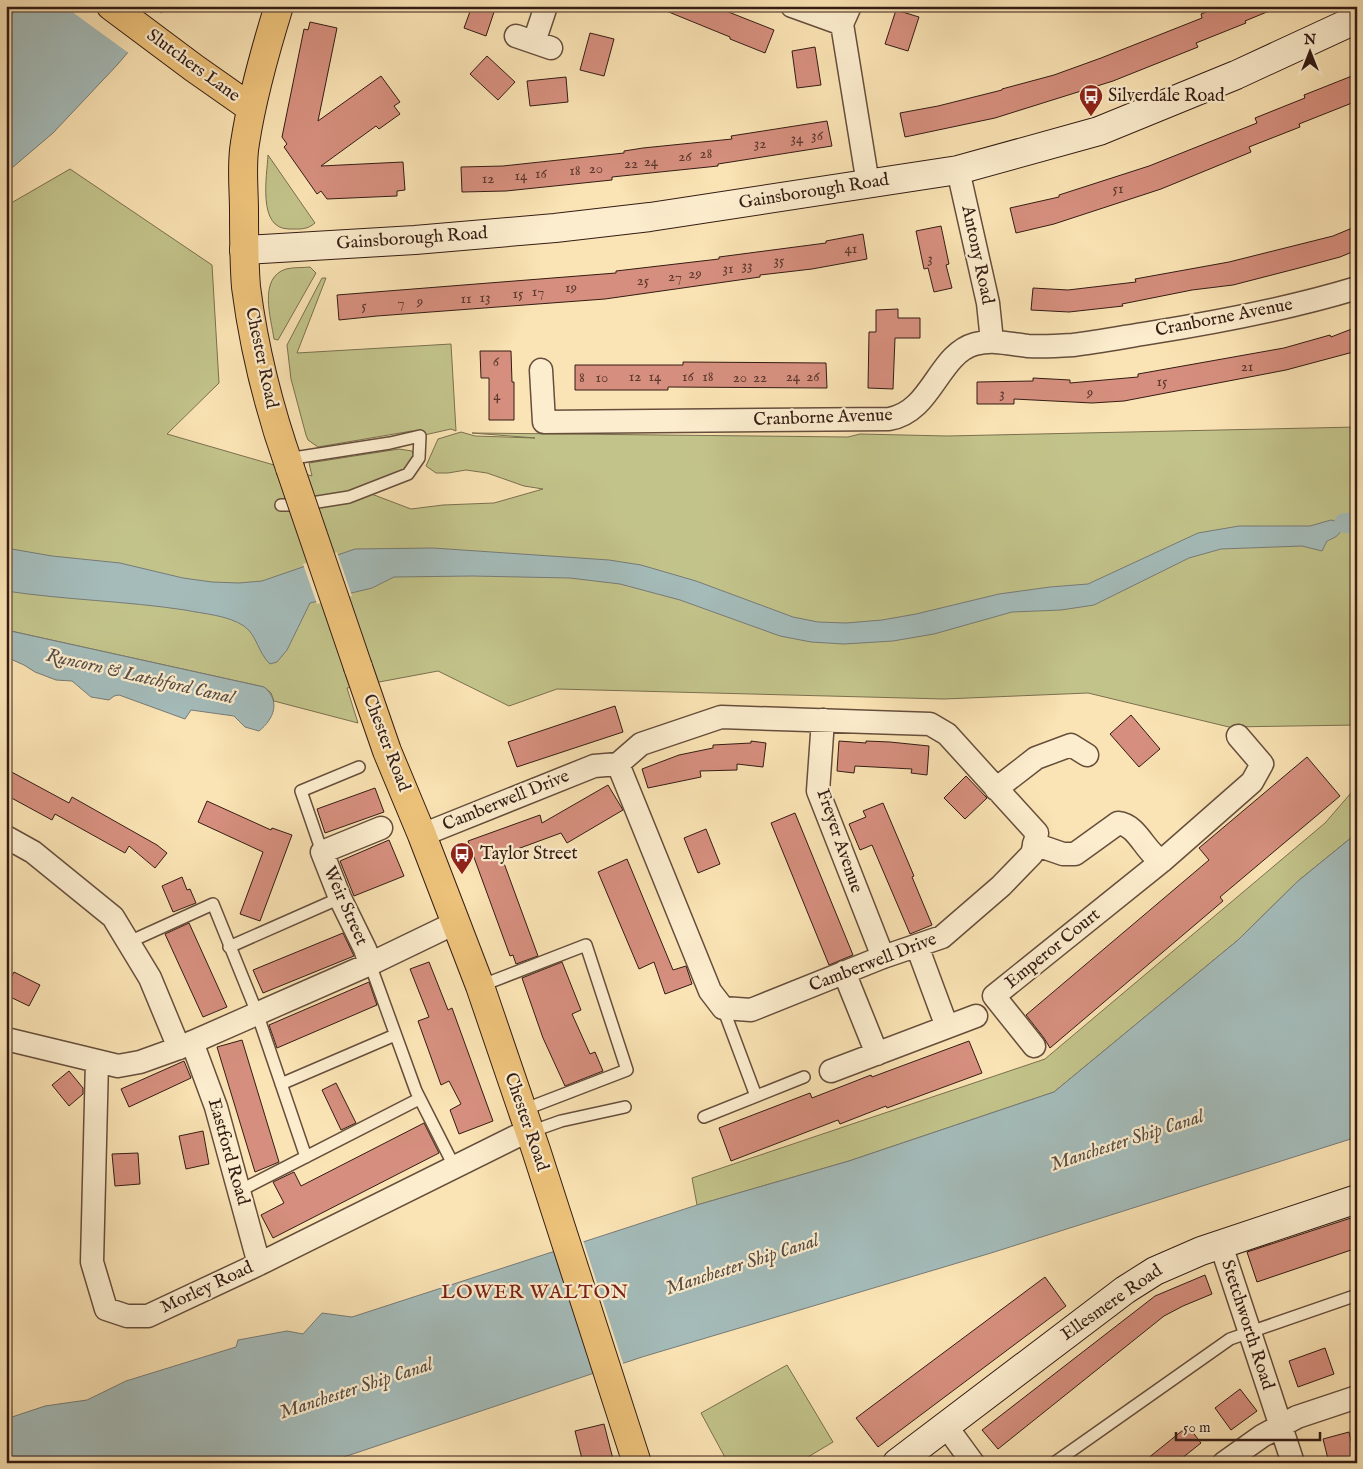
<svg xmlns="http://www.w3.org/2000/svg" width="1363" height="1469" viewBox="0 0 1363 1469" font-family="'IM FELL English',serif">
	<rect width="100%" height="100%" fill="#fae3b4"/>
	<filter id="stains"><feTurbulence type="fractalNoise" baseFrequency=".004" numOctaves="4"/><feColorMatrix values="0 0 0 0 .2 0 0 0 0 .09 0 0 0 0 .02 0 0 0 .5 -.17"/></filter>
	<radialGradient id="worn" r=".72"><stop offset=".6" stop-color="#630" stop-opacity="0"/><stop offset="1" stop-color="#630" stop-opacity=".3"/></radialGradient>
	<path fill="#c2c38a" stroke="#7b704f" d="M268,155l47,68c-8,7 -15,6 -26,6 -32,0 -22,-53 -21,-74z
		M70,169l142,96 7,118 -52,51 145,42 -3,-13 90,-14 13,2 3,7 -6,9 -48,23 50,19 32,-4 51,-2 49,-14 -19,-3 -37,-13 -21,-3 -18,3h-12l-10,-7 12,-27 23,-7 14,4 60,2 -63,-5 376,4 12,-3 87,2 410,-9v298l-128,2 -141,-34 -144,6 -387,-10 -48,17 -71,-35 -91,17 11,35 -84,-22 -3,-8 -7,-6 -258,-57v-424z
		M310,267l6,6 -38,67 -4,-1c-3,-21 -16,-61 12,-70 8,-2 16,-1 24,-2z
		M322,278h4l-29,75 154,-9 5,87 -5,-2 -31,7 -8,-5 -94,16 -10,-7 -2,-5 -15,-56 -4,-34z
		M1357,786v47l-59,48 -60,59 -184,152 -205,69 -152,44 -5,-27 353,-119 280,-236z
		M787,1365l46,77 -35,21h-70l-27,-50z"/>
	<path fill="#a4bbb9" stroke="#777b77" d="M21,6h146l-49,58 -65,69 -47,40v-154z
		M1331,520l11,3c0,11 -5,14 -15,18l-5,10 -20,-5 -81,3 -32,9 -95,47 -33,5 -49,2 -78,22 -41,7 -49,3 -33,-2 -31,-6 -100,-36 -60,-16 -50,-6 -98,-2 -78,1 -22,11 -62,15 -23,47 -10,12 -7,2c-12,-11 -13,-29 -26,-38 -17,-11 -40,-12 -59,-16 -59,-9 -119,-10 -179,-19v-43l46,8 68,7 63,15 29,4 27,1 23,-2 93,-32 78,-1 176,12 32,5 55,16 97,36 25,5 28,1 36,-3 34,-6 83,-20 51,-7 38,-3 110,-51 41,-7h71z
		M6,630l258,57c17,14 10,32 -5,44l-14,-4 -11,-11 -43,-6 -6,9 -66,-24 -5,1 -5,4 -18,-3 -19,-16 -16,-1 -21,-8 -11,-7 -18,-8z
		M1357,833v304l-366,116 -349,104 -316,106h-320v-44l39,-13 42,-6 39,-19 110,-34 2,-7 49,-9 16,3 19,-21 30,4 345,-112 152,-44 205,-69 184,-152 60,-59z"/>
	<path fill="#fae3b4" d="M64,6h87l12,9 -33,39z
		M337,552l15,44 -35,8 -14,-40z
		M583,1240l41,126 -21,7 -41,-126z"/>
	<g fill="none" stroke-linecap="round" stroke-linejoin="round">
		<path stroke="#a4bbb9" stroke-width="20" d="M1344,523h13"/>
	</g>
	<path fill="#d68f7e" stroke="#341c14" d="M472,6h24l-10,30 -22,-8z
		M654,6h74l-2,5 48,19 -9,23 -35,-14v-2z
		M1221,6l58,1 -34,14 1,2 -50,20 2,4 -85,34 -118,37 -90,19 -5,-24 38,-7 64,-16v-1l52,-14 47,-17 101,-40 -1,-4z
		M896,10l23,7 -11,34 -23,-7z
		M310,22l27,6 -19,93 63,-45 19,26 -6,4 6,8 -21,15 -3,-3 -55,40 82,-4 2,28 -8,1v5l-70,3 -6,-8 -4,3 -33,-47 3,-3 -5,-7 22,-108 4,1z
		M590,33l24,6 -10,37 -24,-6z
		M815,47l6,38 -24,3 -5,-37z
		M487,56l28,26 -17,18 -28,-26z
		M1357,74v27l-58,23 1,3 -51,20 2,5 -90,37 -107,35 -38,9 -6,-25 49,-11v-2l90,-29 108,-43 -2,-5 50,-20 -1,-3z
		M566,77l2,25 -38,4 -3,-25z
		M827,121l5,25 -114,18v2l-106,11v3l-106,11 -44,1 -1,-25 42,-1 121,-13v-2l19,-3 89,-9 -1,-3z
		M941,226l8,38 -3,1 6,23 -18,4 -6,-24 -4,1 -8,-38z
		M1357,226v24l-17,7 -41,11 -66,17 -41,5 -70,14 1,2 -54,6 -38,-2 2,-22 35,2 68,-8 -1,-3 94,-17 104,-26z
		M863,234l4,25 -55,10 -52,6v2l-155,22 -228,17 -38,4 -2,-25 279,-22v-2l103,-12v-2l107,-14v-2z
		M898,309v9h22v20h-25l-2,51 -25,-1 1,-56h7v-22z
		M1357,327v24l-71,19 -162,31 -32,2 -78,-4v5h-37v-22l56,-1v-3l37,2v3l68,-6v-3l146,-26 46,-13 1,2z
		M480,351h31l1,31h2v38h-25v-42h-8z
		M683,362l143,1 1,25 -159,-1v3h-93v-25h108z
		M615,706l8,26 -106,35 -9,-25z
		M1131,715l29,34 -21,18 -29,-33z
		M751,741l15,2 -3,24 -26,-3v6l-37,1 1,6 -53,11 -6,-19 37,-14 34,-7v-3l38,-2z
		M839,741l27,2v-2l24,1 39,4 -2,29 -16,-2 1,-4 -57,-3 -1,7 -17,-2z
		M1307,757l33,39 -120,101 3,4 -173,147 -6,-10 -18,-23 183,-155 -10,-12z
		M6,769l63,34 3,-6 85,48 10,8 -12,15 -26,-22 -4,7 -70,-39 -3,6 -46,-25z
		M966,776l21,22 -22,21 -21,-21z
		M608,785l15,25 -56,33 -6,-10 -60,22 37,101 -22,8 -3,-9 -3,1 -42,-115 72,-26 2,8z
		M375,788l9,24 -59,21 -8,-24z
		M207,801l64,29 1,-2 20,7 -32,86 -20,-7 23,-62 -65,-30z
		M883,803l31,73 -2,1 20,48 -22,9 -38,-89 -12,5 -11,-26 17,-7 -3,-6z
		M795,813l58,142 -24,10 -58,-142z
		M706,829l14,35 -22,9 -14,-35z
		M389,840l15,36 -50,20 -14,-35z
		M627,859l46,111 13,-4 6,18 -27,10 -11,-32 -15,7 -41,-97z
		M182,877l5,13 3,-1 6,14 -23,9 -11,-26z
		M189,923l38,84 -24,10 -38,-83z
		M343,933l11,23 -91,37 -10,-23z
		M429,962l19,48 4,-2 41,113 -34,13 -9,-24 11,-6 -12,-23 -8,4 -23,-64 11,-4 -19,-48z
		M562,962l19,48 -9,4 18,40 5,-2 8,19 -38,15 -22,-48 -21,-60z
		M14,972l26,13 -11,21 -23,-11v-8z
		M369,982l8,23 -100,43 -8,-23z
		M242,1040l37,122 -24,10 -38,-125z
		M969,1041l13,32 -95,35 -1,-2 -46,18 -2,-4 -107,41 -12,-33 91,-35 2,5 59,-23 1,2z
		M184,1061l7,17 -62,29 -8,-18z
		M69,1071l14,17v6l-14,12 -17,-21z
		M336,1083l20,40 -15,7 -19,-40z
		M424,1123l15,30 -166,85 -12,-23 23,-12 -11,-21 21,-10 7,14z
		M203,1131l6,33 -23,5 -7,-33z
		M138,1153l2,31 -25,2 -3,-32z
		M1357,1216v32l-100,34 -10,-30z
		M1205,1275l7,19 -29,12 -19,10 -166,133 -16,-19 173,-134z
		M1045,1277l21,29 -188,141 -22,-29z
		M1325,1348l9,26 -36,13 -9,-26z
		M1240,1389l17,22 -26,19 -16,-22z
		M604,1424l10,39h-31l-8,-32z
		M1188,1426l13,17 -25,20h-34z
		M1349,1432l7,31h-27l-6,-24z"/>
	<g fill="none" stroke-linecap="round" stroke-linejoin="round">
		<g stroke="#664e3c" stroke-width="14">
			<path id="lane" d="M281,505h18l50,-8 59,-23 11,-16 1,-22 -30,7 -103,16
				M322,852l-21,-61 58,-24
				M129,942l84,-38 44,109 49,144
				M229,947l111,-49
				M370,964l46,127 38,75
				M480,986l106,-41 41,125 -104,40
				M723,1008l33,88
				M281,1084l114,-49
				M704,1117l100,-40
				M530,1132l31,-11 64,-14
				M239,1191l180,-92
				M1054,1463l176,-124 127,-44"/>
		</g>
		<g stroke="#664e3c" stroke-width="25">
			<path id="street" d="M792,6l50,18
				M850,6l-8,18 26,160
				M516,36l35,12
				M534,42l12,-36
				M958,170l30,133 4,38
				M541,370l3,52 345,-3c43,-7 49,-65 86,-75 19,-5 34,0 53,2 15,1 30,0 45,-1 25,-3 51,-8 76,-12 70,-11 139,-24 208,-45
				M823,720l-5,71 65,166
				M996,789l40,-31 35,-13 16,10
				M422,835l172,-69 24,-2 23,-20 80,-27 209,7 17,10 90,99 -5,21 -31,32 -59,51 -59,20 -132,53 -28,-2 -13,-17 -92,-227
				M6,837l27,15 80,65 37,61 29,70
				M1034,844l29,10h12l43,-31c20,2 27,30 44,38
				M917,946l30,81
				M370,964l-5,-15 -25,-51 -18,-46 59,-24
				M844,972l33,82
				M6,1039l112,27 22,-4 39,-14 191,-84 85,-41
				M192,1042l24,65 43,157
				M1034,1046l-40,-50 168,-135 90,-79 10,-18 -24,-28
				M97,1061l-5,201 14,47 21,7h21l111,-52 256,-127 15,-5
				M831,1071l145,-55
				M1221,1245l72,218
				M946,1426l27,37
				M1224,1463l38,-27 35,-19 60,-20"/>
		</g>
		<g stroke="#341c14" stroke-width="30">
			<path id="secondary" d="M244,250l171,-10 140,-12 95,-11 308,-47 141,-39 137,-56 121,-56
				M897,1463l228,-173 30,-19 46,-20 156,-52"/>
		</g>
		<g stroke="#341c14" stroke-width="30">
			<path id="highway" d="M111,6l83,62 57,40
				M279,6c-14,45 -27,91 -34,137 -4,22 -1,45 -1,68 0,25 0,51 2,76 8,62 23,122 44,181
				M358,667l29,84 35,84 58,151 56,164 101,313"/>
		</g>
		<use href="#lane" stroke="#fcedce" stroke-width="11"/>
		<use href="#street" stroke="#fcedce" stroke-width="22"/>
		<use href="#secondary" stroke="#fcedce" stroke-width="28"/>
		<use href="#highway" stroke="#edc27a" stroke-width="28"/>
		<g stroke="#341c14" stroke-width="30" stroke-linecap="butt">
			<path id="highway-bridge" d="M290,468l68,199"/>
		</g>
		<use href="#highway-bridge" stroke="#edc27a" stroke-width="28"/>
	</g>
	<defs>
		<g id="bus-pin" transform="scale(1.25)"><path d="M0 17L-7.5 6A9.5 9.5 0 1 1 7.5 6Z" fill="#8f2418" stroke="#fcedce"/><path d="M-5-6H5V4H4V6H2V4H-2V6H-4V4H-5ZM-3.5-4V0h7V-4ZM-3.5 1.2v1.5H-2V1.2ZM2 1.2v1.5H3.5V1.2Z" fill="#fff"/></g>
	</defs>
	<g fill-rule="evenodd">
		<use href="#bus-pin" x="1091" y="96"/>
		<use href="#bus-pin" x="462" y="854"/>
	</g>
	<g text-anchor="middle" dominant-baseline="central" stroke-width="4.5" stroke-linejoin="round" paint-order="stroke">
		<g font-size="15" fill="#5c392e">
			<text x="817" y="135">36</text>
			<text x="797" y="138">34</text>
			<text x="760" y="143">32</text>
			<text x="706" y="153">28</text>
			<text x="685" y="156">26</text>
			<text x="651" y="161">24</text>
			<text x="631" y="163">22</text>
			<text x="596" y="168">20</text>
			<text x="575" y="170">18</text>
			<text x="541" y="173">16</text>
			<text x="521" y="175">14</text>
			<text x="488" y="178">12</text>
			<text x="1118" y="188">51</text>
			<text x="851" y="248">41</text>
			<text x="930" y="258">3</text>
			<text x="779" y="260">35</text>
			<text x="747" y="265">33</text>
			<text x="728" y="268">31</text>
			<text x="695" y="273">29</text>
			<text x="675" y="276">27</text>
			<text x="643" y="280">25</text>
			<text x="571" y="287">19</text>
			<text x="538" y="291">17</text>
			<text x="518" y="293">15</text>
			<text x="485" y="297">13</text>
			<text x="466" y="298">11</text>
			<text x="420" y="301">9</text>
			<text x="401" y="302">7</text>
			<text x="364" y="305">5</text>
			<text x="496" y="361">6</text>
			<text x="1247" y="366">21</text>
			<text x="635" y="376">12</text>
			<text x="655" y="376">14</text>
			<text x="688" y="376">16</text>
			<text x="708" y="376">18</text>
			<text x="793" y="376">24</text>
			<text x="813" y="376">26</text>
			<text x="582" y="377">8</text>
			<text x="602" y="377">10</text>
			<text x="740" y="377">20</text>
			<text x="760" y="377">22</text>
			<text x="1162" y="381">15</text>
			<text x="1090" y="392">9</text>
			<text x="1002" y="393">3</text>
			<text x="497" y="395">4</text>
		</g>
		<g font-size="18" fill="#341c14" stroke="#fcedce">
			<text transform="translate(193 66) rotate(36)">Slutchers Lane</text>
			<text transform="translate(814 192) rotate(-9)">Gainsborough Road</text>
			<text transform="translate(412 239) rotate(-4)">Gainsborough Road</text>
			<text transform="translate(977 255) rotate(78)">Antony Road</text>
			<text transform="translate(1224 318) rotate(-11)">Cranborne Avenue</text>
			<text transform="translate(261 358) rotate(78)">Chester Road</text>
			<text transform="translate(823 418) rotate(-2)">Cranborne Avenue</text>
			<text transform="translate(386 743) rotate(69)">Chester Road</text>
			<text transform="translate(506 801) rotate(-22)">Camberwell Drive</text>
			<text transform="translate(839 841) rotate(71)">Freyer Avenue</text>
			<text transform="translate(345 906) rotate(66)">Weir Street</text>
			<text transform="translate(1053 949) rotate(-39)">Emperor Court</text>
			<text transform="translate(873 963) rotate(-21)">Camberwell Drive</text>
			<text transform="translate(526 1122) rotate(71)">Chester Road</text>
			<text transform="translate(228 1152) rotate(74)">Eastford Road</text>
			<text transform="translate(207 1288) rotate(-25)">Morley Road</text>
			<text transform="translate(1112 1303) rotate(-35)">Ellesmere Road</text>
			<text transform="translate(1247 1325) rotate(72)">Stetchworth Road</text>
		</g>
		<g font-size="18" fill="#341c14" stroke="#fcedce" text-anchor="start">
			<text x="1108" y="96">Silverdale Road</text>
			<text x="480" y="854">Taylor Street</text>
		</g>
		<g font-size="19" font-style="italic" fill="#564c46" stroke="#fcedce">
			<text transform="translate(140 677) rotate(13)">Runcorn &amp; Latchford Canal</text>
			<text transform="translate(1127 1141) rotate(-18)">Manchester Ship Canal</text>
			<text transform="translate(742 1265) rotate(-18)">Manchester Ship Canal</text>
			<text transform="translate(356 1389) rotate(-18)">Manchester Ship Canal</text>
		</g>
		<g font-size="20" letter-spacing="1" fill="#7a1f14" stroke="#fcedce">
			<text x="535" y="1292">LOWER WALTON</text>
		</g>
	</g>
	<rect width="1363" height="1469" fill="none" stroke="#fae3b4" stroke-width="25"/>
	<rect x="8" y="8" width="1348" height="1454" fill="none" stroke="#341c14" stroke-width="2.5"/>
	<rect x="12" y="12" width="1338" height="1444" fill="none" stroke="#341c14"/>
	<g transform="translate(1310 52)" stroke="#fcedce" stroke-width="4" paint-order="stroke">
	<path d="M0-4L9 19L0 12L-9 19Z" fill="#341c14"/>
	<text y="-8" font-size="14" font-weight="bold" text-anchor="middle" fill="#341c14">N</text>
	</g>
	<path d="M1176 1432v8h144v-8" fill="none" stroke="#341c14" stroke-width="2.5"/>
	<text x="1183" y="1432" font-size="15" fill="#341c14" stroke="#fcedce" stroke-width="4" paint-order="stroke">50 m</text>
	<rect width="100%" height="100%" filter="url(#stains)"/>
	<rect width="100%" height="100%" fill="url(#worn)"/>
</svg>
